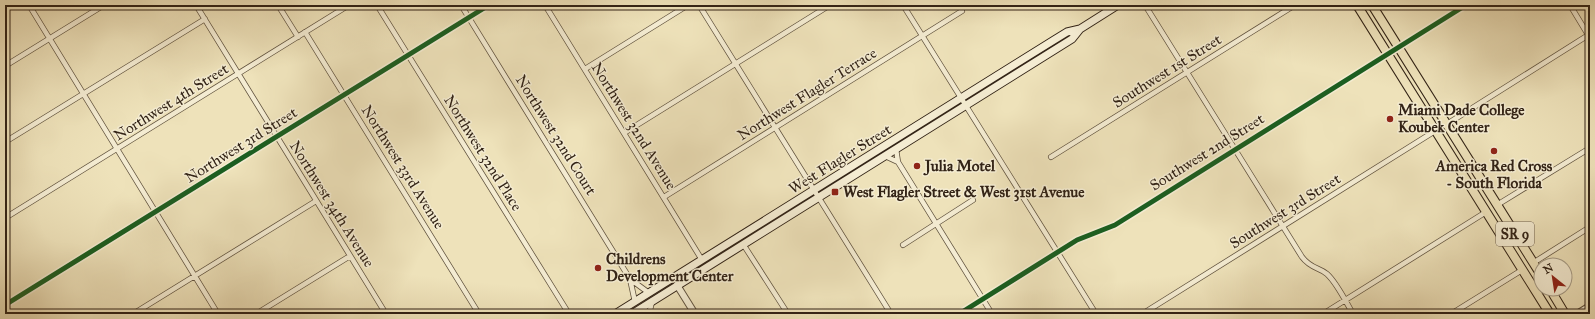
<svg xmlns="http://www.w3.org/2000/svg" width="1595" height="319" viewBox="0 0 1595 319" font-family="'IM FELL Great Primer',serif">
	<rect width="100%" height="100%" fill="#eee2ba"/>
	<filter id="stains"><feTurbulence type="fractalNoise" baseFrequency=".005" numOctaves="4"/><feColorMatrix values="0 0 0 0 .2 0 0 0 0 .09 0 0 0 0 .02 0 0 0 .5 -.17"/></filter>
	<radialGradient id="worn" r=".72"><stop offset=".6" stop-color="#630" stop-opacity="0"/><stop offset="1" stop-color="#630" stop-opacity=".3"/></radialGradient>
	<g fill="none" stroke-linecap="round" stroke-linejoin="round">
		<g stroke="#61533f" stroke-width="6">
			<path id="minor" d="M29,5l189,309
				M196,5l190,309
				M278,5l20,32
				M377,5l192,309
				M461,5l169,274 19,14
				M545,5l157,255
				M699,5l192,309
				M903,5l193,309
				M1145,5l157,252c9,12 17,10 25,17 10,9 19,28 26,40
				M1570,5l20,33
				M305,32l174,282
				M5,66l99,-61
				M585,69l103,-64
				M1447,124l143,-90
				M624,133l206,-128
				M5,142l200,-123
				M896,149l2,13
				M885,156l13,6 94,152
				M1051,157l244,-152
				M664,197l298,-186
				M1497,205l93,-57
				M5,218l344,-213
				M743,244l45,70
				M903,245l70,-45
				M1533,263l57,-36
				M630,279l5,23
				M5,305l484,-300
				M1147,311l288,-180
				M5,312l1,2
				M133,314l183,-113
				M256,314l94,-58
				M649,314l3,-12
				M959,314l118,-74 38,-15 351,-220
				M1323,314l163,-102
				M1451,314l71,-44"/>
		</g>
		<g stroke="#61533f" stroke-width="8">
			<path id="tertiary" d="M677,285l18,29
				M1577,314l13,-8"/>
		</g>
		<g stroke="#322316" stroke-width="9">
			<path id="secondary" d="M615,314l439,-274 13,-8 13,-3 38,-24
				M632,314l440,-275 8,-10"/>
		</g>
		<g stroke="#322316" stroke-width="10">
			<path id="trunk" d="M1357,5l193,309
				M1372,5l169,270
				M1550,289l15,25"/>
		</g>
		<use href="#minor" stroke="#f4ecd2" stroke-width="4.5"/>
		<use href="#tertiary" stroke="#f4ecd2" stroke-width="6"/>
		<use href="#secondary" stroke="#f4ecd2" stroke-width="7"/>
		<use href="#trunk" stroke="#eee2ba" stroke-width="8"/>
		<g stroke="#f4ecd2" stroke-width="8">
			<path id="cycleway" d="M5,305l484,-300
				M959,314l118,-74 38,-15 351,-220"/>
		</g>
		<use href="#cycleway" stroke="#1b5e20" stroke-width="5"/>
	</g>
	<g fill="#8f2418" stroke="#f4ecd2" stroke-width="1.5">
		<circle cx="1390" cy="119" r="4"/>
		<circle cx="1494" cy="151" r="4"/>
		<circle cx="917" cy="166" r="4"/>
		<rect x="831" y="188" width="8" height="8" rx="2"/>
		<circle cx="598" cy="268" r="4"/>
	</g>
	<g text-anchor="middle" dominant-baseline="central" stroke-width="3" stroke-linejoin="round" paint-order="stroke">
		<rect fill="#f4ecd2" stroke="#6c5f4e" stroke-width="1" x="1496" y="222" width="38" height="24" rx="3"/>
		<g font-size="14" font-weight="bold" fill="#322316">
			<text x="1515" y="234">SR 9</text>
		</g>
		<g font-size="15" fill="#322316" stroke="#f4ecd2">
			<text transform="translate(1167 71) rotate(-32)">Southwest 1st Street</text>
			<text transform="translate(807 94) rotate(-32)">Northwest Flagler Terrace</text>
			<text transform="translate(171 102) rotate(-32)">Northwest 4th Street</text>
			<text transform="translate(634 126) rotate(58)">Northwest 32nd Avenue</text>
			<text transform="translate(556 135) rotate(58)">Northwest 32nd Court</text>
			<text transform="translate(241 145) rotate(-32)">Northwest 3rd Street</text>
			<text transform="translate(1207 152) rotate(-32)">Southwest 2nd Street</text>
			<text transform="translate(483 153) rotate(58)">Northwest 32nd Place</text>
			<text transform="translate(840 159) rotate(-32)">West Flagler Street</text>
			<text transform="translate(403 167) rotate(58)">Northwest 33rd Avenue</text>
			<text transform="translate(332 204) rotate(58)">Northwest 34th Avenue</text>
			<text transform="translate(1285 211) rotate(-32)">Southwest 3rd Street</text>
		</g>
		<g font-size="15" font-weight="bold" fill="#322316" stroke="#f4ecd2" text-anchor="start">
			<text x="1398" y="110">Miami Dade College<tspan x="1398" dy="17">Koubek Center</tspan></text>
			<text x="925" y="166">Julia Motel</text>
			<text x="1494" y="166" text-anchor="middle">America Red Cross<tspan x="1494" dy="17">- South Florida</tspan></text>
			<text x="843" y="192">West Flagler Street &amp; West 31st Avenue</text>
			<text x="606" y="259">Childrens<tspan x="606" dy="17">Development Center</tspan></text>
		</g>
	</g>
	<rect width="1595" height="319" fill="none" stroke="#eee2ba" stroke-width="20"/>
	<rect x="6" y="6" width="1583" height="307" fill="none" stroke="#322316" stroke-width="2"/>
	<rect x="10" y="10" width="1575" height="299" fill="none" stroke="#322316"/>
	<g transform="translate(1553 277) rotate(330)"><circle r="19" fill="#f4ecd2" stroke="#a69c87"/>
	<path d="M0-3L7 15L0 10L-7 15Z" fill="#8f2418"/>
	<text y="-6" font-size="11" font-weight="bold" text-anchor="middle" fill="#322316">N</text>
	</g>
	<rect width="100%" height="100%" filter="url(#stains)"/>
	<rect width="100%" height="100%" fill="url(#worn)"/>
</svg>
